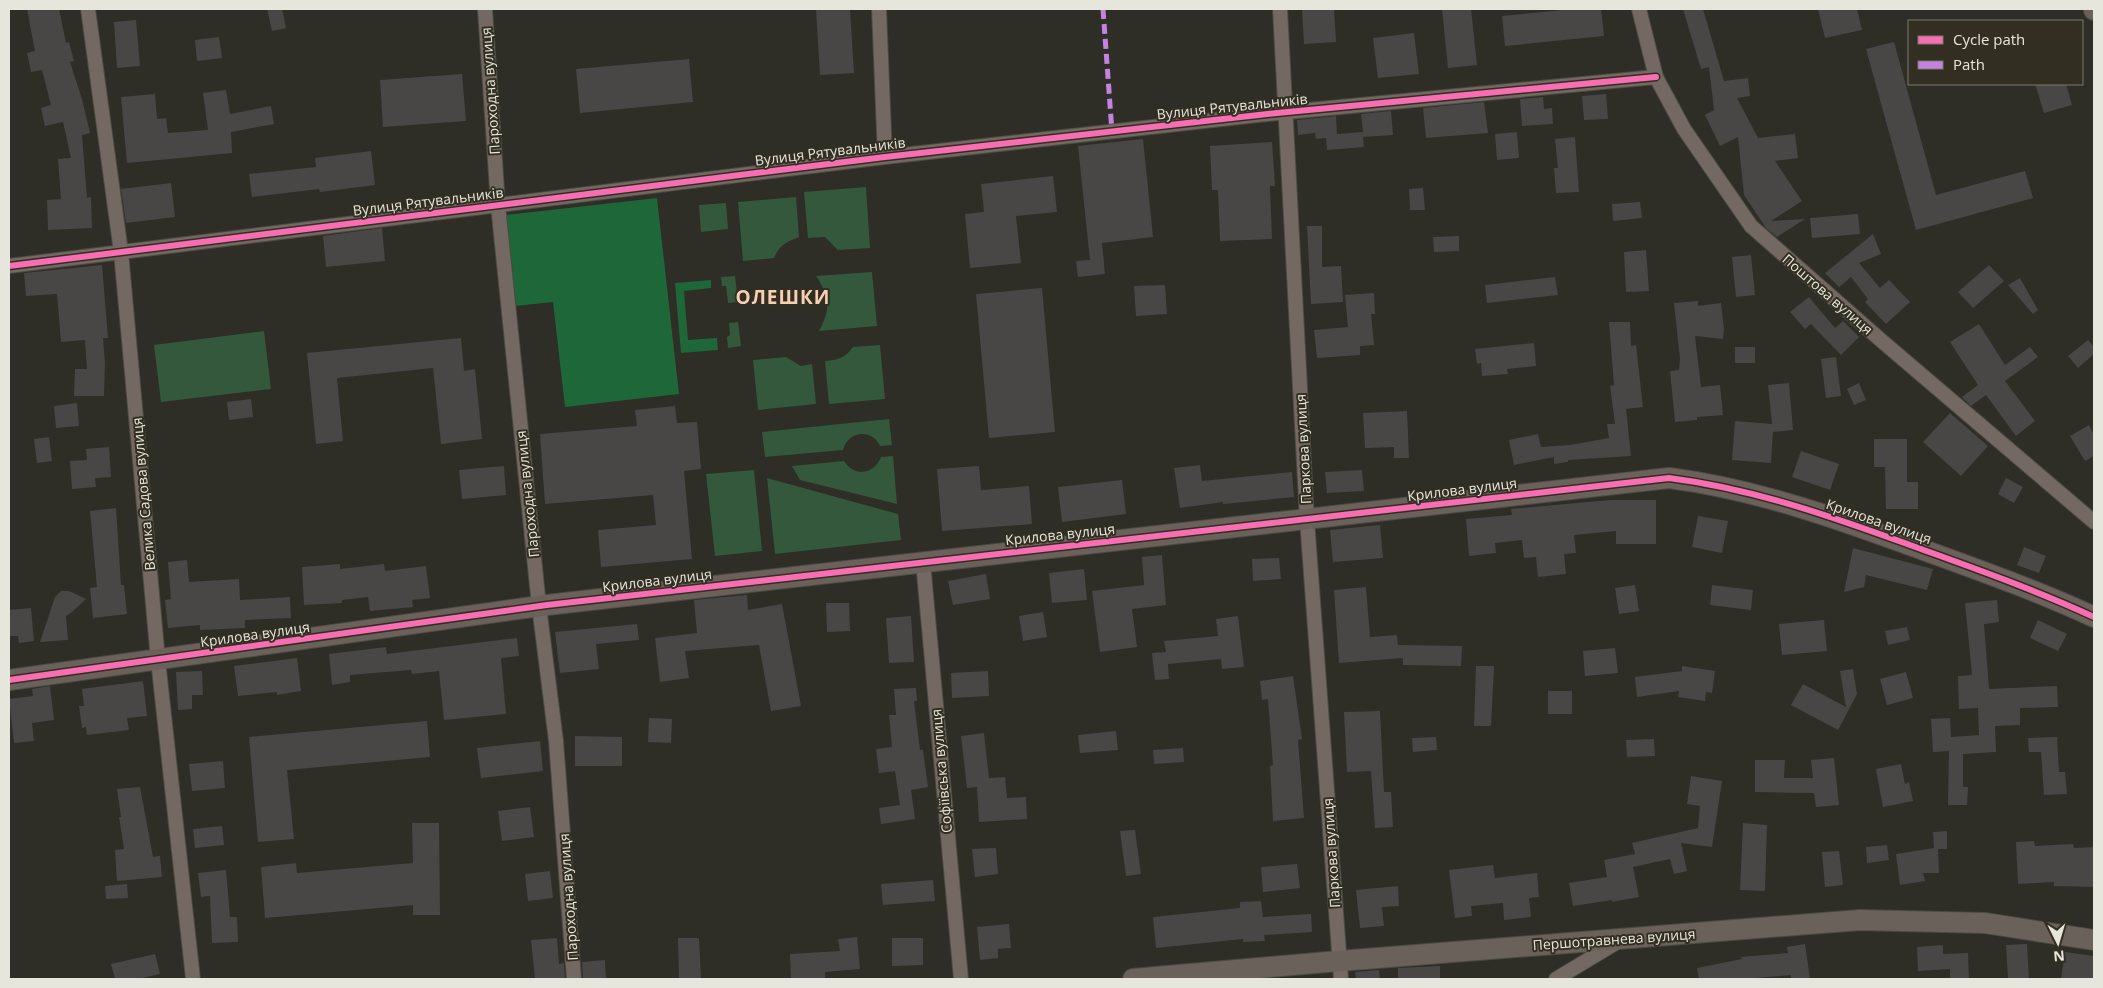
<svg xmlns="http://www.w3.org/2000/svg" width="2103" height="988" viewBox="0 0 2103 988" font-family="'Open Sans',sans-serif">
	<rect width="100%" height="100%" fill="#2e2d26"/>
	<path fill="#34583c" d="M866,187l4,61 -32,2 -13,-13 -17,1 -4,-46z
		M796,197l3,40c-12,5 -20,8 -25,21l-31,3 -5,-59z
		M726,203l2,26 -27,3 -2,-27z
		M872,272l5,54 -58,5c12,-22 11,-34 -3,-55z
		M735,276l3,26 -10,1 -2,-17h-4l-1,-9z
		M738,322l3,24 -13,2 -1,-11 3,-2 -1,-12z
		M264,331l7,58 -110,13 -7,-57z
		M880,345l5,54 -56,5 -4,-43c13,-1 20,-3 28,-14z
		M786,357l15,9 11,-2 4,40 -58,6 -5,-50z
		M889,419l3,26 -12,1c-8,-18 -32,-15 -37,4l-78,7 -3,-25z
		M893,456l4,48 -97,-24 -8,-14 52,-5c10,16 30,14 37,-4z
		M754,470l8,81 -47,5 -9,-82z
		M767,478l131,36 3,26 -126,14z"/>
	<path fill="#1e6738" d="M657,198l22,196 -114,13 -12,-105 -38,4 -10,-91z
		M711,280v8l-27,3 4,49 29,-2 1,12 -37,3 -6,-70z"/>
	<path fill="#484746" d="M27,9h32l7,34 3,-1 5,19 -4,1 12,37 8,34 -8,2 5,63 4,-1 1,31 -44,2 -1,-30 14,-1 -3,-40 13,-1 -8,-36 -18,4 -4,-18 10,-3 -9,-35 -11,2 -4,-19 8,-2z
		M267,9h15l4,19 -14,3z
		M816,9h34l4,64 -34,2z
		M1302,9h32l2,33 -32,2z
		M1442,9h29l6,56 -29,3z
		M1573,9h28l3,27 -99,10 -3,-30z
		M1683,9h20l21,72 24,-3 2,18 -13,2 21,40 37,-4 3,24 -23,3 27,40 -31,20 34,-2 -28,18 -11,-9 -22,-33 -6,-58 -18,9 -15,-31 9,-5 -5,-43 -8,2z
		M1818,9h39l5,21 -37,8z
		M136,20l4,46 -23,2 -3,-46z
		M1414,33l5,41 -41,4 -5,-40z
		M219,37l3,21 -25,3 -2,-21z
		M1894,42l42,153 89,-24 8,27 -117,32 -50,-181z
		M689,59l4,43 -113,11 -4,-44z
		M462,74l4,47 -83,6 -3,-47z
		M2035,84h31l6,21 -28,8z
		M226,90l4,24 41,-8 3,18 -43,8 1,21 -105,10 -6,-66 34,-3 2,25 9,-1 2,15 40,-3 -5,-37z
		M1606,94l2,25 -24,1 -2,-24z
		M1543,97l1,12 8,-1 1,16 -31,2 -2,-27z
		M1484,102l4,31 -62,5 -3,-30z
		M1391,111l2,24 -30,2 1,10 -37,3 -1,-12 -10,1 -1,-6 -17,2 -1,-15 39,-4 1,18 26,-2 -2,-18z
		M1517,132l2,26 -22,2 -2,-26z
		M1575,137l4,55 -23,1 -2,-25h4l-3,-29z
		M1143,139l10,98 -51,6 3,31 -27,3 -2,-16 14,-1 -12,-114z
		M1272,142l3,44h-5l2,53 -52,2 -2,-51h-6l-2,-44z
		M371,151l4,34 -55,7 -1,-3 -67,8 -3,-23 67,-7 -1,-9z
		M1053,176l4,36 -41,4 5,47 -51,5 -5,-54 19,-2 -3,-28z
		M171,183l4,34 -49,6 -5,-34z
		M1423,188l2,22h-15l-1,-21z
		M1640,202l2,16 -29,3 -1,-17z
		M1858,214l2,20 -48,4 -2,-20z
		M1307,226h15v41l19,-1 2,36 -32,2z
		M382,228l3,33 -59,6 -3,-31z
		M1873,234l8,20 -22,9 21,25 9,-8 21,22 -24,22 -21,-22 3,-3 -17,-22 -12,10 -14,-14z
		M1459,236v15l-25,1 -1,-15z
		M1646,250l3,41 -23,1 -2,-40z
		M1751,255l4,40 -19,2 -4,-40z
		M102,265l6,73h-5l2,25 -1,33h-30l1,-27h12l-2,-29 -24,2 -4,-48 -31,2 -2,-23z
		M1989,265l15,16 -31,27 -15,-16z
		M1555,277l3,18 -71,8 -2,-18z
		M2020,278l18,32 -5,4 -25,-29z
		M1165,285l2,29 -31,2 -2,-30z
		M1042,288l13,144 -66,6 -13,-144z
		M1374,293l1,21h-4l3,31 -14,1v9l-43,3 -3,-28 34,-3 -3,-32z
		M1809,297l26,31 8,-7 16,16 -18,18 -30,-31 -6,5 -15,-17z
		M1698,301v5l23,-3 3,26 -1,10 -28,-3 6,51 19,-2 3,30 -26,2v3l-22,2 -5,-51 9,-1 1,-11 -6,-56z
		M1609,322h21l1,24 5,-1 7,62 -17,2 5,47 -63,4v2l-14,2v-7l-40,8 -5,-25 29,-6 3,13 29,-2 39,-7 -2,-14h8l-5,-38 4,-1z
		M1979,324l26,41 25,-18 8,10 -33,24 30,40 -19,15 -30,-41 -15,11 -9,-9 16,-12 -28,-43z
		M461,338l3,33 11,-2 7,70 -41,5 -8,-76 -96,10 6,63 -27,3 -9,-91z
		M2088,340l6,7v7l-16,14 -10,-12z
		M1534,343l2,23 -29,3 1,5 -26,2 -1,-13 -4,1 -2,-15z
		M1735,347h20v16h-20z
		M1836,357l5,39 -15,2 -5,-39z
		M1789,383l4,47 -20,2 -2,31 -39,-3 3,-39 37,3 -4,-39z
		M1859,383l7,17 -12,5 -7,-16z
		M251,399l2,18 -24,3 -2,-18z
		M77,403l2,23 -23,2 -2,-22z
		M675,406l2,17 20,-1 4,47 -17,2 8,88 -91,8 -3,-37 58,-5 -3,-30 -108,9 -5,-70 97,-8 -2,-16z
		M1407,411l2,47h-15v-11l-29,1 -2,-35z
		M1950,413l38,33 -27,30 -38,-34z
		M2089,425l5,10v21l-9,5 -15,-25z
		M49,437l3,24 -15,2 -3,-24z
		M1874,439h33v43h11v27h-32l-1,-42h-11z
		M109,447l2,30 -16,1 1,9 -24,2 -2,-28 17,-1 -1,-11z
		M1801,451l38,13 -9,26 -38,-13z
		M1200,465l2,16 90,-9 2,25 -71,7v-2l-43,6 -6,-40z
		M504,466l2,29 -44,4 -3,-29z
		M979,466l2,24 48,-4 3,38 -90,7 -5,-62z
		M1362,470l2,21 -37,2 -2,-21z
		M2006,478l17,9 -9,16 -16,-9z
		M1122,480l4,34 -64,8 -4,-35z
		M1611,500h45v44h-40v-13l-42,4 2,18 -12,1 2,20 -28,3 -2,-20 -12,1 -2,-18 -27,3 1,10 -27,3 -3,-37 46,-4 -1,-6z
		M116,508l5,77h3l3,29 -34,4 -3,-30 7,-1 -7,-76z
		M1698,516l30,5 -6,32 -30,-6z
		M1380,525l3,33 -50,4 -3,-32z
		M2024,547l22,9 -7,17 -22,-8z
		M1853,548l80,21 -6,21 -61,-15 -2,12 -20,5z
		M1162,555l4,50 -34,4 5,38 -37,5 -8,-61 52,-6 -2,-28z
		M1279,558l2,21 -28,2 -1,-22z
		M187,560l2,22 50,-3 1,21 50,-3 1,21 -46,2v8l-45,2v-5l-32,3 -3,-28 6,-1 -3,-37z
		M340,564v5l44,-5 1,7 41,-5 4,32 -18,2 1,7 -43,4 -2,-14 -26,3v3l-38,2 -2,-38z
		M1084,569l3,31 -35,3 -3,-30z
		M986,574l4,25 -37,6 -5,-24z
		M1635,585l4,26 -20,3 -4,-26z
		M1712,585l41,5 -2,20 -41,-5z
		M1366,587l4,50 27,-2 1,10 64,1 -1,20 -58,-1v-7l-64,5 -5,-73z
		M61,591h8l17,8 -14,13 -6,4 2,24 -28,2 15,-45z
		M747,595l1,15 34,-6 19,102 -30,5 -12,-66 -74,6 4,27 -29,4 -5,-44 42,-5 -3,-33z
		M1997,600l2,22 -15,2 5,65 68,-3 1,21 -38,1v17l-25,1 1,26 -33,2v33h5l-1,18h-19l1,-54 -16,1 -2,-33 19,-1 1,19 28,-2 -1,-27 -19,1 -1,-33 14,-1 -7,-72z
		M826,603h23l1,28 -23,1z
		M31,608l3,33 -15,2 -1,-7h-9v-26z
		M1043,612l4,25 -24,4 -4,-25z
		M911,616l3,46 -25,1 -3,-45z
		M1238,616l6,51 -22,2 -1,-10 -53,5 1,15 -14,1 -3,-27 14,-1 -2,-11 54,-5 -2,-17z
		M1824,620l3,31 -45,4 -3,-31z
		M2038,620l29,14 -9,17 -28,-13z
		M637,624l2,16 -43,4 3,25 -39,4 -5,-41z
		M1907,627l3,13 -22,5 -3,-14z
		M517,638l2,18 -18,2 5,56 -62,6 -5,-49 -27,3 -1,-4 -61,5v7l-18,3 -3,-31 57,-7 1,7z
		M1615,648l3,25 -33,3 -2,-25z
		M297,658l4,33 -24,4v-3l-39,4 -4,-30z
		M1476,666h18l-3,60h-17z
		M1682,666l33,5 -3,22 -6,-1 -1,9 -27,-4 1,-6 -42,6 -2,-20 47,-6z
		M1853,669l4,25 -19,36 -47,-25 12,-21 43,23 -6,-36z
		M202,671l1,24h-11v14l-14,1 -2,-38z
		M988,671l1,25 -37,2 -1,-25z
		M1906,672l7,26 -26,7 -7,-26z
		M1293,676l9,63 -4,1 6,78 -31,3 -3,-55 3,-1 -5,-66 -6,1 -2,-19z
		M143,681l4,35 -20,2 2,12 -42,5 -1,-8 -4,1 -3,-22h5l-2,-17z
		M50,686l4,34 -22,3 2,18 -20,2 -5,-44 24,-3 -1,-7z
		M916,688l1,13h-3l6,49h3l5,37 -17,3 4,29 -34,5 -2,-16 21,-3 -5,-34 -16,2 -3,-24 16,-2 -3,-32h7l-2,-26z
		M1548,691h24v23h-24z
		M1380,711l4,81h7l2,35 -18,1 -4,-57 -24,1 -3,-60z
		M649,718l23,1 -1,24 -23,-1z
		M427,721l3,36 -143,13 7,69 -36,3 -9,-105z
		M1116,731l2,19 -38,3 -2,-18z
		M984,733l5,45 16,-1 2,21 19,-1 1,22 -48,3 -2,-35 -10,1 -6,-52z
		M575,736l47,1v29h-47z
		M1436,737l1,13 -24,2 -1,-14z
		M2057,737l2,35h6l2,22 -23,1 -3,-43h-12l-1,-14z
		M1654,739l1,17 -28,1 -1,-17z
		M540,741l3,30 -62,7 -4,-30z
		M1183,748l1,14 -30,2 -1,-14z
		M1834,758l5,47 -23,2 -2,-14 -59,-1v-32h30l-1,18h29l-2,-18z
		M223,761l2,27 -33,3 -3,-27z
		M1901,764l4,20 4,-2 4,19 -30,6 -7,-38z
		M1691,776l31,5 -10,66 -31,-4 6,28 -13,3 -4,-15 -37,8 6,30 -27,5v-2l-39,6 -4,-23 38,-6 -3,-17 31,-6 -3,-11 66,-15 2,-22 -13,-2z
		M140,787l13,70 7,-1 2,21 -45,4 -2,-31 9,-1 -5,-32h2l-4,-28z
		M530,807l4,30 -32,4 -4,-30z
		M412,823h27l1,92h-27v-10l-148,13 -4,-51 35,-4 1,10 116,-10z
		M1743,823l24,2 -2,66 -25,-1z
		M222,826l2,19 -29,3 -2,-19z
		M1135,830l6,44 -15,2 -6,-45z
		M1947,831v18h-9l1,24h-16l2,8 -25,4 -4,-31 38,-6 -1,-16z
		M2034,841l1,5 38,-2 1,4 20,-1v40l-40,-1v-4l-36,2 -2,-42z
		M1887,845l2,15 -22,3 -1,-16z
		M996,848l2,26 -23,3 -3,-28z
		M1839,851l4,34 -18,2 -3,-35z
		M1297,864l3,24 -37,4 -2,-25z
		M1493,865l2,13 42,-5 2,24 -10,1 2,19 -27,3 -1,-17 -32,3 1,10 -17,2 -6,-48z
		M226,870l4,47h7l1,25 -26,1 -2,-47 -9,1 -3,-24z
		M550,871l3,27 -25,3 -3,-27z
		M933,880l2,21 -52,4 -2,-21z
		M127,884l1,14 -22,1 -1,-13z
		M1398,886l1,20 -17,1 2,19 -24,2 -4,-38z
		M1261,901l2,16 48,-3 1,18 -48,3 1,6 -22,1v-3l-87,9 -3,-31 87,-9v-6z
		M1009,924l2,24 -13,1v9l-18,2 -3,-33z
		M857,937l3,32 -35,3v6l-34,1 -1,-25 50,-3 -2,-12z
		M557,938l2,26 5,-1 1,16h-30l-4,-39z
		M678,938h21l2,41h-22z
		M892,938h31v27l-31,1z
		M1805,944l5,35h-19v-4l-46,4h-46l-2,-11 45,-9 -1,-2 47,-4 -1,-6z
		M2027,944l2,35h-21l-2,-34z
		M1943,945v9l25,-1 1,26h-19v-10l-32,2 -1,-24z
		M2065,952l29,4v23h-33z
		M155,954l5,20 -22,5h-23l-4,-15z
		M605,960l1,19h-23l-1,-17z
		M1440,966v13h-42v-11z
		M1379,970l1,9h-24l-1,-7z"/>
	<g fill="none" stroke-linecap="round" stroke-linejoin="round">
		<g stroke="#4b4a44" stroke-width="16">
			<path id="street" d="M88,9l33,243 37,408 35,319
				M485,9l13,196 41,401 17,135 18,238
				M879,9l6,148
				M1280,9l27,511 34,459
				M1639,9l17,68 28,52 67,97 132,116 211,180
				M9,266l876,-109 392,-44 379,-36
				M923,562l38,417
				M1556,979l63,-38"/>
		</g>
		<g stroke="#4b4a44" stroke-width="22">
			<path id="secondary" d="M2094,9v1
				M9,680l538,-75 1122,-127c87,11 170,41 252,71 58,21 117,42 173,68
				M1133,979l206,-18 521,-41 125,3 109,17"/>
		</g>
		<use href="#street" stroke="#736862" stroke-width="14"/>
		<use href="#secondary" stroke="#6a615a" stroke-width="20"/>
		<path stroke="#c483df" stroke-width="5" stroke-dasharray="10 5" stroke-linecap="butt" d="M1103,9l9,123"/>
		<g stroke="#322f22" stroke-width="9">
			<path id="cycleway" d="M9,266l876,-109 392,-44 379,-36
				M9,680l538,-75 1122,-127c87,11 170,41 252,71 58,21 117,42 173,68"/>
		</g>
		<use href="#cycleway" stroke="#f96db3" stroke-width="6"/>
	</g>
	<g text-anchor="middle" dominant-baseline="central" stroke-width="4" stroke-linejoin="round" paint-order="stroke">
		<g font-size="14" fill="#e7e6dd" stroke="#322f22">
			<text transform="translate(490 91) rotate(-94)">Пароходна вулиця</text>
			<text transform="translate(1232 106) rotate(-6)">Вулиця Рятувальників</text>
			<text transform="translate(830 151) rotate(-7)">Вулиця Рятувальників</text>
			<text transform="translate(428 201) rotate(-7)">Вулиця Рятувальників</text>
			<text transform="translate(1828 294) rotate(41)">Поштова вулиця</text>
			<text transform="translate(1303 449) rotate(-93)">Паркова вулиця</text>
			<text transform="translate(1462 489) rotate(-7)">Крилова вулиця</text>
			<text transform="translate(143 494) rotate(-95)">Велика Садова вулиця</text>
			<text transform="translate(527 494) rotate(-96)">Пароходна вулиця</text>
			<text transform="translate(1879 521) rotate(19)">Крилова вулиця</text>
			<text transform="translate(1060 534) rotate(-6)">Крилова вулиця</text>
			<text transform="translate(657 580) rotate(-7)">Крилова вулиця</text>
			<text transform="translate(255 634) rotate(-8)">Крилова вулиця</text>
			<text transform="translate(941 771) rotate(-95)">Софіївська вулиця</text>
			<text transform="translate(1331 853) rotate(-94)">Паркова вулиця</text>
			<text transform="translate(568 897) rotate(-94)">Пароходна вулиця</text>
			<text transform="translate(1614 939) rotate(-4)">Першотравнева вулиця</text>
		</g>
		<g font-size="19" font-weight="bold" letter-spacing="1" fill="#f8cfb3" stroke="#322f22">
			<text x="783" y="297">ОЛЕШКИ</text>
		</g>
	</g>
	<rect width="2103" height="988" fill="none" stroke="#e7e6dd" stroke-width="20"/>
	<rect x="1908" y="20" width="175" height="65" fill="#322f22" stroke="#7a786d"/>
	<rect x="1918" y="36" width="25" height="8" fill="#f96db3" stroke="#7a786d"/>
	<text x="1953" y="45" font-size="15" fill="#e7e6dd">Cycle path</text>
	<rect x="1918" y="61" width="25" height="8" fill="#c483df" stroke="#7a786d"/>
	<text x="1953" y="70" font-size="15" fill="#e7e6dd">Path</text>
	<g transform="translate(2058 943) rotate(175)" stroke="#322f22" stroke-width="4" paint-order="stroke">
	<path d="M0-4L9 19L0 12L-9 19Z" fill="#e7e6dd"/>
	<text y="-8" font-size="14" font-weight="bold" text-anchor="middle" fill="#e7e6dd">N</text>
	</g>
</svg>
